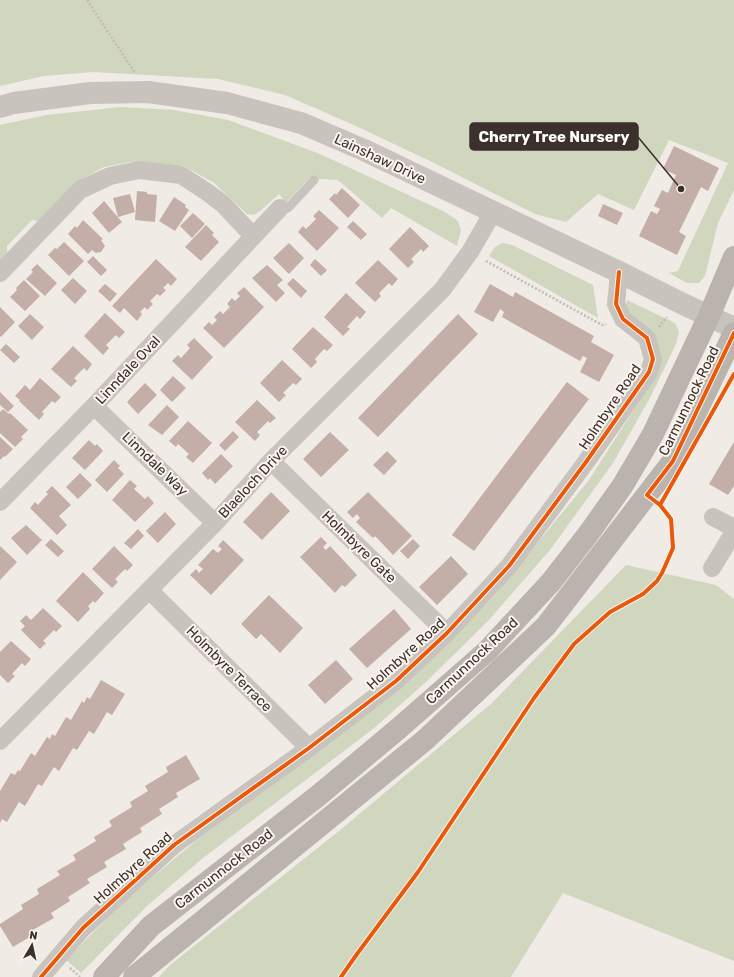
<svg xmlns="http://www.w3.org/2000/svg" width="734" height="977" viewBox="0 0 734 977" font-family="Rubik,sans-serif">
	<rect width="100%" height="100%" fill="#f0ebe5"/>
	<path fill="#d1d6bf" d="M0,0h734v190l-16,33 -13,53 -6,7h-12l-18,-10 9,-2 50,-108 -59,-23 -35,70 -36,-16 -32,28 -31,-8 -101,-51 -78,-37 -71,-31 -67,-16 -125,-7 -49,4 -44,10z
		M121,107l53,3 54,10 92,34 125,58 13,9 3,9 -4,16 -66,-38 -9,10 -44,-38 -18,-1 -2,1 -4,-3h-4l-24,26 -7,-9 -19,17 -7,4 -6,-1 -33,-31 -32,-18 -3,3 -5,1 -44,-7 -26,5 -28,16 -38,38 -6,-1 -25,26v8l-7,7v-136l46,-10z
		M502,243l10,2 81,40 5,33 -109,-62 5,-8z
		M627,300l48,23 4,9 -3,12 -26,54 -37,65 -63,87 -62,71 -62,61 -53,47 -170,129 -56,48 -66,67 -15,-13 55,-56 77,-65 167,-123 74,-65 55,-55 95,-116 56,-88 12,-22 -32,-62z
		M626,565l90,20 18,14v362l-171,-68 -52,84h-352l11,-12 169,-134 153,-128z"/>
	<path fill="#c3afa7" d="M674,146l45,22 -11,23 -7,-4 -22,45 7,4 -9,19 -38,-19 12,-25 6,3 3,-5 -6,-3 8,-16 6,3 8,-18 -13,-6z
		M342,188l18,17 -12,13 -19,-19 6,-6 1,2z
		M137,191l10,1v2l10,1 -2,27 -20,-2z
		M130,194l5,18 -17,5 -5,-19z
		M174,197l12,8 -1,2 4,3 -14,21 -16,-10z
		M104,201l18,21 -13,11 -17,-20z
		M603,204l20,9 -6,12 -19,-9z
		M319,210l20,18 -22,23 -19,-19 5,-6 3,3 10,-10 -3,-3z
		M193,213l12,11 -13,14 -12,-12z
		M83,220l20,19 -2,1 4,6 -4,6 -5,1 -4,-3 -4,4 -20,-20 7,-8 2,2z
		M353,221l14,13 -6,6 -14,-13z
		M206,225l8,8 -2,2 7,7 -18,19 -16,-14z
		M410,227l19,19 -6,6 -2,-3 -10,10 3,3 -6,6 -19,-19z
		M64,242l20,19 -15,15 -21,-21 7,-7 2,1z
		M289,243l15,15 -15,16 -16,-16z
		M93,256l14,14 -6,6 -14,-14z
		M156,259l21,20 -6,7 -3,-3 -5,5 3,2 -6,6 -3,-2 -7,7 3,3 -6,6 -2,-3 -5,5 2,2 -5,7 -13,-13 -4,5 -8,-7z
		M315,259l12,11 -6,6 -11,-11z
		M378,260l20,19 -6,7 -3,-3 -10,10 2,3 -6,6 -20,-19z
		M37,264l20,19 -12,13 -19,-17 7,-7 -2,-2z
		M267,265l16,15 -6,5 8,8 -9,9 -24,-24z
		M73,278l14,13 -12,13 -14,-14z
		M293,278l14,13 -6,7 -14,-14z
		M24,280l16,16 -15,15 -15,-14 7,-7 -1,-2z
		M105,284l12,10 -7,8 -12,-11z
		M490,284l23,13 2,-5 79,44 -3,6 23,13 -15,27 -19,-10 7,-14 -4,-2 -3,5 -78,-44 2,-5 -4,-3 -7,13 -19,-10z
		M244,287l20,20 -40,41 -21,-20 6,-6 3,3 5,-5 -3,-3 6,-6 3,3 7,-7 -3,-3 5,-6 3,3 5,-5 -3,-3z
		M346,293l20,19 -6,7 -3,-3 -10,11 3,2 -7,7 -19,-19z
		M0,307l15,15 -14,15 -1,-1z
		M105,313l20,19 -6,6 -3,-3 -10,10 3,3 -6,7 -19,-19z
		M30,314l14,13 -12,13 -14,-14z
		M458,314l20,20 -100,103 -20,-19z
		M313,327l20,18 -6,6 -3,-2 -9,10 2,3 -6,6 -19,-19z
		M194,338l19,19 -21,23 -20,-19 6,-6 3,3 9,-10 -3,-3z
		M6,344l14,13 -6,6 -14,-13z
		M73,346l19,18 -5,7 -3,-3 -10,10 3,3 -6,6 -20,-18z
		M282,360l20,19 -6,6 -3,-2 -10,10 3,2 -7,7 -19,-19z
		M173,376l13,12 -14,14 -12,-12z
		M40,378l21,19 -6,6 -3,-2 -10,11 2,2 -5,6 -20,-19 1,-1 -5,-4 10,-11 5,5z
		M567,382l22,17 -115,152 -22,-16z
		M145,383l12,12 -19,19 -11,-12z
		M0,392l14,14 -6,6 -8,-7z
		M257,400l19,18 -6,5 -2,-2 -11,11 3,3 -5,6 -20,-19z
		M167,405l12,12 -17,18 -14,-10z
		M3,409l6,5 1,-1 18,17 -7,7 2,2 -8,8 -15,-14v-21z
		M188,421l24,22 -19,20 -7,-6 3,-3 -11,-10 -2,3 -7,-6z
		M233,431l6,6 -14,14 -6,-6z
		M330,432l19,18 -28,27 -18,-18z
		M0,437l13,12 -8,8 -1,-1 -4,4z
		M89,440l6,6 2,-2 6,7 -18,19 -13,-12z
		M734,442v44l-6,9 -19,-11z
		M387,451l10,10 -13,14 -11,-10z
		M221,454l12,12 -18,18 -5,-6 -2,2 -6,-7z
		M114,460l6,6 -2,2 6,6 -17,18 -12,-12z
		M80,473l12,12 -14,14 -12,-12z
		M130,480l7,6 -3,3 11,10 3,-3 6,7 -19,19 -23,-22z
		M52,486l19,19 -12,11 8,9 -10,10 -27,-27 5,-6 3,3 5,-6 5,-5 -2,-2z
		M271,492l19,19 -28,29 -19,-18z
		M368,492l44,44 -19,19 -18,-19 -2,2 -17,-16 4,-4 -3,-4 -4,4 -6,-6z
		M165,512l11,12 -18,19 -12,-12z
		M26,525l16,15 -15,15 -16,-17z
		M138,529l6,7 -13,13 -7,-6z
		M321,537l6,6 -4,4 3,3 4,-4 27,29 -12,12 -3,-2 -7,8 -35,-36z
		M51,539l13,12 -6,6 -13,-12z
		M413,539l7,7 -12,13 -8,-8z
		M223,540l21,20 -33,35 -21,-20 6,-6 3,4 4,-4 -5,-4 15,-16 5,4 4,-4 -4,-3z
		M0,546l17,16 -17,18z
		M114,546l19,19 -6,6 -2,-2 -10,10 3,3 -6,6 -20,-19z
		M451,556l17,18 -31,31 -18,-18z
		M83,572l21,21 -9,10 -2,-2 -5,5 2,3 -12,13 -22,-21z
		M269,595l34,33 -23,25 -19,-19 -5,5 -15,-15z
		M43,608l19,18 -6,6 -2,-2 -11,11 3,2 -6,6 -19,-19 4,-4 -5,-5 6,-6 5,5z
		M394,609l17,20 -44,39 -18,-19z
		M11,641l20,18 -6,7 -3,-3 -10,11 3,2 -7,7 -8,-8v-23z
		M336,660l17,19 -28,25 -17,-19z
		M101,680l24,14 -13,21 -5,-3 -13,22 -5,-3 -12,19 -4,-2 -14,23 -5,-4 -12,19 -4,-2 -13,22 -6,-4 -12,20 -5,-3 -2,4v-32l11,-18 4,2 3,-5 2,1 11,-18 4,3 12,-19 3,2 2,-5 3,2 11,-19 5,3 11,-19 2,2 3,-6 3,2z
		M186,755l14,24 -24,14 2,4 -19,12 3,5 -22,14 2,4 -19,12 3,5 -22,13 3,5 -20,12 3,4 -22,14 2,4 -19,12 3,5 -23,13 2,4 -20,12 -13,-21v-2l23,-15 -2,-4 18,-11 -2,-5 23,-14 -3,-4 19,-11 -3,-5 23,-14 -2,-4 18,-11 -3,-5 23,-14 -2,-5 18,-11 -3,-5 23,-14 -2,-5z"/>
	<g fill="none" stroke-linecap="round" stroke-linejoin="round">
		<path stroke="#c2bbb6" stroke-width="2.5" stroke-dasharray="2 2" stroke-linecap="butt" d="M87,0l48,73
			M486,261l116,64 4,-1
			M659,327l8,-10
			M70,968l10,9"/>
		<path stroke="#c9c3be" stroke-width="9" d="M280,208h8l26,-28"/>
		<path stroke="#c9c3be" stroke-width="18" d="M0,273l80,-83 30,-14 29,-6 42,5 26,17 16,12 30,32
			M94,406l121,117
			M271,461l176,172
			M0,502l94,-96 186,-198
			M713,517l21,11
			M712,568l22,-36
			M149,590l160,158
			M0,741l149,-151 66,-67 56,-62 171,-171 28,-38 23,-40
			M41,977l42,-49 91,-83 135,-97 87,-67 51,-48 62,-67 77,-104 63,-90 4,-13 -6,-21 -24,-19 -7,-15 3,-32"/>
		<path stroke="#c9c3be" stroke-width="22" d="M0,107l14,-4 76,-10 58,-1 79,11 74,20 63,27 255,122 60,30 55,26"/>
		<path stroke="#bab3ae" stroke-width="22" d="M104,977l47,-51 168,-131 79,-66 89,-78 64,-69 38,-49 34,-48 30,-51 56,-118 25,-59
			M134,977l291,-237 121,-114 127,-165 61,-128"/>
		<g stroke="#fbf5ee" stroke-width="6">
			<path id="cycleway" d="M660,505l74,-131
				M41,977l42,-49 91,-83 135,-97 87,-67 51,-48 62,-67 77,-104 63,-90 4,-13 -6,-21 -24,-19 -7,-15 3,-32
				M341,977l16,-23 61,-82 116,-174 40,-54 36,-32 33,-18 14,-13 5,-8 11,-25 -2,-29 -11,-14 -13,-10 26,-34 61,-128"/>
		</g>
		<use href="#cycleway" stroke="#e8590c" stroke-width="4"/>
	</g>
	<g text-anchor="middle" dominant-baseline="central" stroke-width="4" stroke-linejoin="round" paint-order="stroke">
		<g font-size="14" fill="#3b302b" stroke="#fbf5ee">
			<text transform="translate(380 159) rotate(25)">Lainshaw Drive</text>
			<text transform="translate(128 370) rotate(-47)">Linndale Oval</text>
			<text transform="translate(689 401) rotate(-64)">Carmunnock Road</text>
			<text transform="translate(610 407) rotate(-56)">Holmbyre Road</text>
			<text transform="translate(155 464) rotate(44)">Linndale Way</text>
			<text transform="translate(253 482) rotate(-47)">Blaeloch Drive</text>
			<text transform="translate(359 547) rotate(44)">Holmbyre Gate</text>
			<text transform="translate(406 654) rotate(-42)">Holmbyre Road</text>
			<text transform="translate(472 661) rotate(-43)">Carmunnock Road</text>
			<text transform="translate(229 669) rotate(45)">Holmbyre Terrace</text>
			<text transform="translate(133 868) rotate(-42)">Holmbyre Road</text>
			<text transform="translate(224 869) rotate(-38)">Carmunnock Road</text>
		</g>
	</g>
	<path fill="none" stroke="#3b302b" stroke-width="1.5" d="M681 189L638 137"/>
	<circle fill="#3b302b" stroke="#fbf5ee" stroke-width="1.5" cx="681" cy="189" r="4"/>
	<rect fill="#3b302b" stroke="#3b302b" stroke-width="1.5" x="470" y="123" width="168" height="27" rx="4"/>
	<g font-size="15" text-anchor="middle" font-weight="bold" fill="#fff">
		<text x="554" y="142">Cherry Tree Nursery</text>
	</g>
	<g transform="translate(32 945) rotate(9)" stroke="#fbf5ee" stroke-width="3" paint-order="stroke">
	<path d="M0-3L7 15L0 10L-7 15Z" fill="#3b302b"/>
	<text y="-6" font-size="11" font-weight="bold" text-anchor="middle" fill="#3b302b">N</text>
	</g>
</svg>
